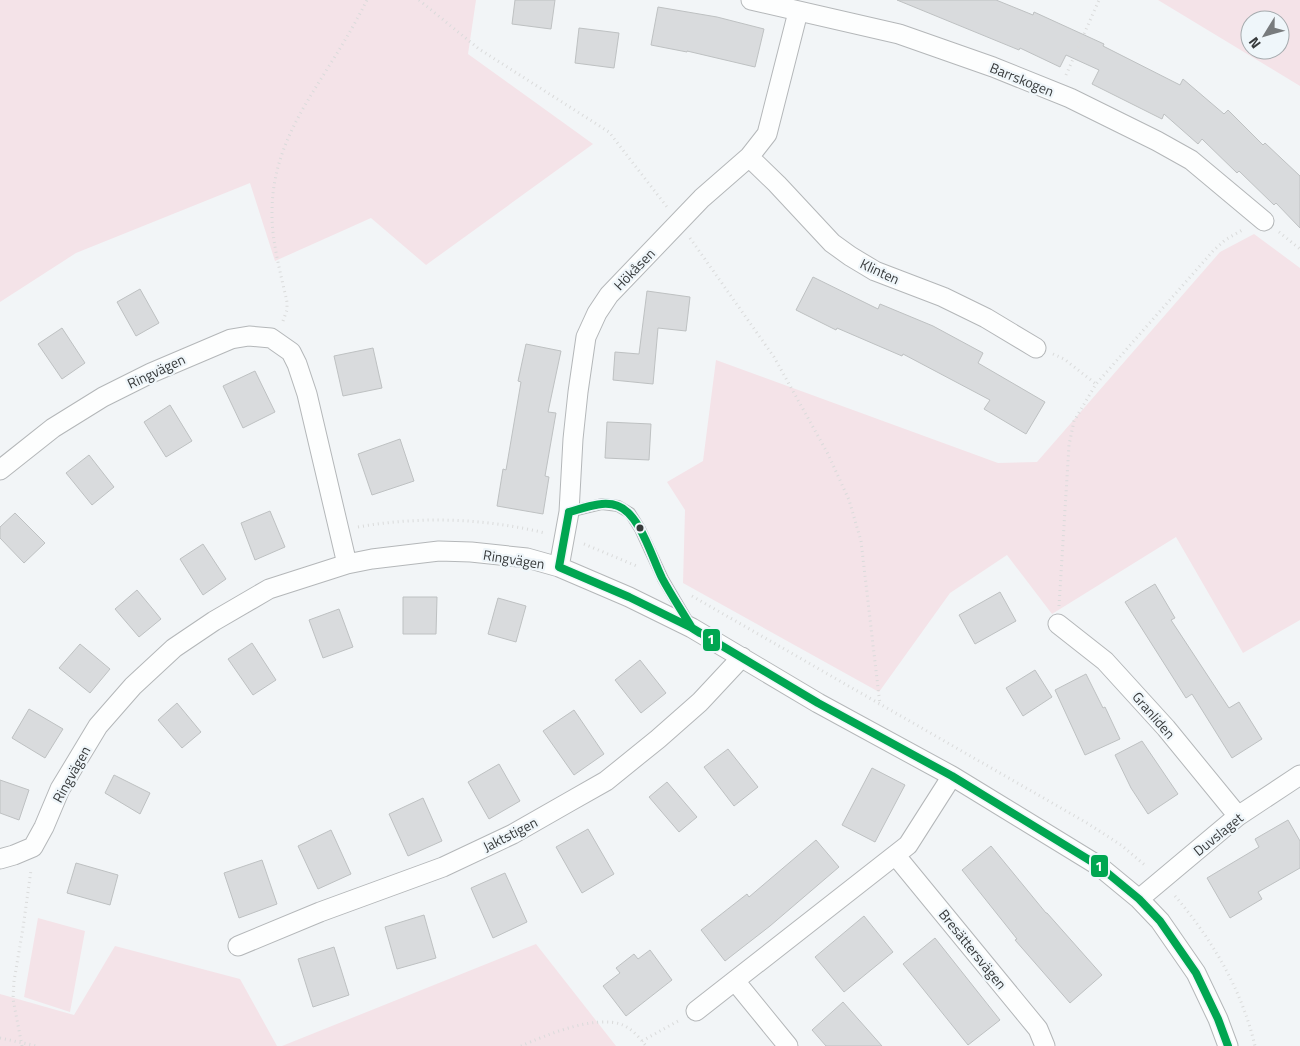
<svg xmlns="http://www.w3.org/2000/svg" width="1300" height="1046" viewBox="0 0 1300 1046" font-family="'Titillium Web',sans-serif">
	<rect width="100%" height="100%" fill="#f2f5f7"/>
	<path fill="#f4e3e8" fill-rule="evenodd" d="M0,0h476l-8,54 125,90 -167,121 -55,-47 -96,43 -25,-78 -174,70 -76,49z
		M1158,0h142v86zM1250,20h30v30h-30z
		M1254,234l46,34v352l-57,33 -67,-116 -124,77 -45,-59 -57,38 -71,99 -196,-109 2,-73 -18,-28 36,-21 13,-101 282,103 39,-1 183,-210z
		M38,918l47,13 -15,81 -46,-15z
		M536,944l80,102h-334z
		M115,946l125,33 37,67h-277v-52l74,21z"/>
	<path fill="#d9dbdd" stroke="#bec1c2" d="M515,0h40l-4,29 -39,-5z
		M897,0h99l37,15 1,-3 70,32 -1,2 77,39 3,-6 41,35 4,-4 35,35 2,-2 35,33v52l-24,-25 -2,2 -35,-34 -2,2 -35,-34 -4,5 -34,-30 -2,5 -70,-35 7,-14 -33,-15 -6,12 -40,-19 -1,2z
		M658,7l59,10 47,12 -9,38 -68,-16v1l-36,-7z
		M579,28l40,5 -5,35 -39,-5z
		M813,277l65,32 2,-5 53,22 50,27 -5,10 67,39 -19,32 -42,-25 6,-9 -87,-46 -1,2 -65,-28 -1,2 -40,-20z
		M140,289l19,34 -23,13 -19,-34z
		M647,291l43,6 -4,34 -28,-3 -5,56 -40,-4 2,-28 24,2z
		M62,328l23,35 -23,16 -24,-35z
		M526,344l35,7 -13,61 8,1 -11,63 4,1 -6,37 -46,-8 6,-37 3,1 15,-88 -3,-1z
		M373,348l9,40 -39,8 -9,-40z
		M255,371l20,41 -32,16 -20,-42z
		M170,405l22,36 -26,16 -22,-35z
		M607,422l44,2 -2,36 -44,-2z
		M400,439l14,42 -42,14 -14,-41z
		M89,455l25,32 -22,18 -26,-32z
		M270,511l15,36 -30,13 -14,-37z
		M15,513l30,30 -21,20 -24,-25v-11z
		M203,544l23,35 -23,16 -23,-36z
		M1155,584l20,34 -4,2 58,88 10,-6 23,37 -30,19 -40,-64 -6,4 -61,-96z
		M137,590l24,29 -22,18 -24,-28z
		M1000,592l16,29 -41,23 -16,-29z
		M403,597h34l-1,37h-33z
		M498,598l28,8 -10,36 -28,-8z
		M339,609l14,38 -30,11 -14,-38z
		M252,643l24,37 -23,15 -25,-36z
		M80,644l30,25 -20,24 -31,-25z
		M640,660l26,33 -25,20 -26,-33z
		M1035,670l17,27 -29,19 -17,-28z
		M1086,674l17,34 2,-1 15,32 -35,16 -30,-65z
		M177,703l24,29 -19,16 -24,-28z
		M29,709l34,20 -18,29 -33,-20z
		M574,710l30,44 -30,21 -31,-44z
		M1142,741l36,53 -30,20 -17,-26 -16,-33z
		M728,749l30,38 -24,19 -30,-39z
		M499,764l21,37 -31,18 -21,-37z
		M872,768l33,17 -30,57 -33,-17z
		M114,775l36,18 -10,21 -35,-21z
		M0,780l29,10 -10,30 -19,-7z
		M667,782l30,35 -18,15 -30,-35z
		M423,798l19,43 -34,15 -19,-42z
		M1288,820l12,21v27l-42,24 4,7 -32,19 -23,-40 52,-31 -4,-8z
		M588,829l26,45 -32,19 -26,-46z
		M331,830l20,44 -33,15 -20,-43z
		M816,840l23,27 -69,59 -45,35 -24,-31 46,-36 2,3z
		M991,846l55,67h1l55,62 -32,28 -55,-63 2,-1 -55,-69z
		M262,860l15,44 -38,14 -15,-45z
		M76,863l42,12 -8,30 -43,-12z
		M505,873l22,49 -34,16 -22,-50z
		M424,915l12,43 -39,11 -12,-42z
		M864,916l29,36 -49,40 -29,-35z
		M935,938l65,82 -32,25 -65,-81z
		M334,947l15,48 -36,12 -15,-48z
		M650,950l22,30 -46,36 -23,-30 17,-13 -4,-5 18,-14 4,5z
		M843,1002l39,44h-56l-14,-16z"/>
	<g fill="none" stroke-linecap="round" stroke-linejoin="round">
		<g stroke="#b4b7b9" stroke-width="12">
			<path id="lane" d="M569,512l33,-8 16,2 12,7 10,16 23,50 27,46"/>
		</g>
		<g stroke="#b4b7b9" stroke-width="21">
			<path id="street" d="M751,0l148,34 94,33 77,31 87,43 34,19 73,61
				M749,157l28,27 55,59 18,13 25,15 68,26 43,21 50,30
				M0,470l53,-42 50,-31 48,-24 80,-34 18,-3 22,2 20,14 6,12 10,30 40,170
				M559,567l10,-55 4,-73 5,-47 8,-55 11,-24 12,-18 93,-97 47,-41 18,-23 31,-122
				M1058,624l47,37 61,67 72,88
				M896,856l142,173 7,17
				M0,859l14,-4 19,-8 11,-20 16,-38 38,-63 35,-40 41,-38 40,-27 55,-32 78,-25 25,-5 67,-8 32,1 56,6 32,9 70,30 63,31 126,75 134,73 147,90 40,33 21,22 36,52 22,46 10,27
				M1139,899l99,-83 62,-41
				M238,946l82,-34 123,-45 70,-33 56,-32 37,-21 52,-42 42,-37 42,-45
				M735,981l53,65
				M696,1011l212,-166 44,-69"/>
		</g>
		<path stroke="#dadbdb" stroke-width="3" stroke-dasharray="1 4" stroke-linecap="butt" d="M419,0l60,49 130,83 58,75
			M1066,75l33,-75
			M1279,232l21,17
			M690,238l84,119 54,97 21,46 12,41 19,164
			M283,321l4,-11v-8c-6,-27 -15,-60 -15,-86 -1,-60 27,-102 57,-150 14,-22 27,-44 38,-66
			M1053,354l11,5 32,25
			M358,527c62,-11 125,-9 187,6
			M584,544l55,23
			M692,596l395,227 34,22 25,21
			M1059,606l10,-161 5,-24 22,-37 117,-133 12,-11 19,-11
			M1175,896c37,43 67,94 80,150
			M0,1038l37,8
			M642,1041l36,-20
			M22,1046l-9,-47 1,-18 9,-53 8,-58
			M521,1046c25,-11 75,-32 102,-21 9,4 17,13 23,21"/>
		<use href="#lane" stroke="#fdfefe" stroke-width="10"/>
		<use href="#street" stroke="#fdfefe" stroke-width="19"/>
		<g stroke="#eff6fa" stroke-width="11">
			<path id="bus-1" d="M569,512l-10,55 70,30 63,31 126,75 134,73 147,90 40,33 21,22 36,52 22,46 10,27
				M569,512c15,-4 34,-12 49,-6 22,8 34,52 44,72 9,17 20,33 30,50l8,5"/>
		</g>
		<use href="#bus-1" stroke="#00a651" stroke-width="8"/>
	</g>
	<circle fill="#373a3b" stroke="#eff6fa" stroke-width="2" cx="640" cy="528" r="4.5"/>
	<g text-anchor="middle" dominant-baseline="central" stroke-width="4.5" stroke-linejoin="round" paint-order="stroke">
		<g font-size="14" fill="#373a3b" stroke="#eff6fa">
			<text transform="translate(1022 79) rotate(22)">Barrskogen</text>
			<text transform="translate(634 269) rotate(-46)">Hökåsen</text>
			<text transform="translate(880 271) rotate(25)">Klinten</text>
			<text transform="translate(156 371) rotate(-25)">Ringvägen</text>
			<text transform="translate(514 559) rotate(9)">Ringvägen</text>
			<text transform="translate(1154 715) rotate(49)">Granliden</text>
			<text transform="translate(71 774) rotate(-61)">Ringvägen</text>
			<text transform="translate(510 834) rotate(-27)">Jaktstigen</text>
			<text transform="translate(1218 834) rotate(-39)">Duvslaget</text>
			<text transform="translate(973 949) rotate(51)">Bresättersvägen</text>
		</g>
	</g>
	<g stroke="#eff6fa" stroke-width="2">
		<rect x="702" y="628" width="19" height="24" rx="5" fill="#00a651"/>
		<rect x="1090" y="854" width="19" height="24" rx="5" fill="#00a651"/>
	</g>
	<g font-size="14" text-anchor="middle" font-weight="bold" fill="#fff">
		<text x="711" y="644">1</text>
		<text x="1099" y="871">1</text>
	</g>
	<g transform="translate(1265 35) rotate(233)"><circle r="24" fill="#eff6fa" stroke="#a5abae"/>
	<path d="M0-4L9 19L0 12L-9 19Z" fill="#787b7d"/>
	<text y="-8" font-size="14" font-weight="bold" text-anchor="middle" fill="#373a3b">N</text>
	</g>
</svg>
